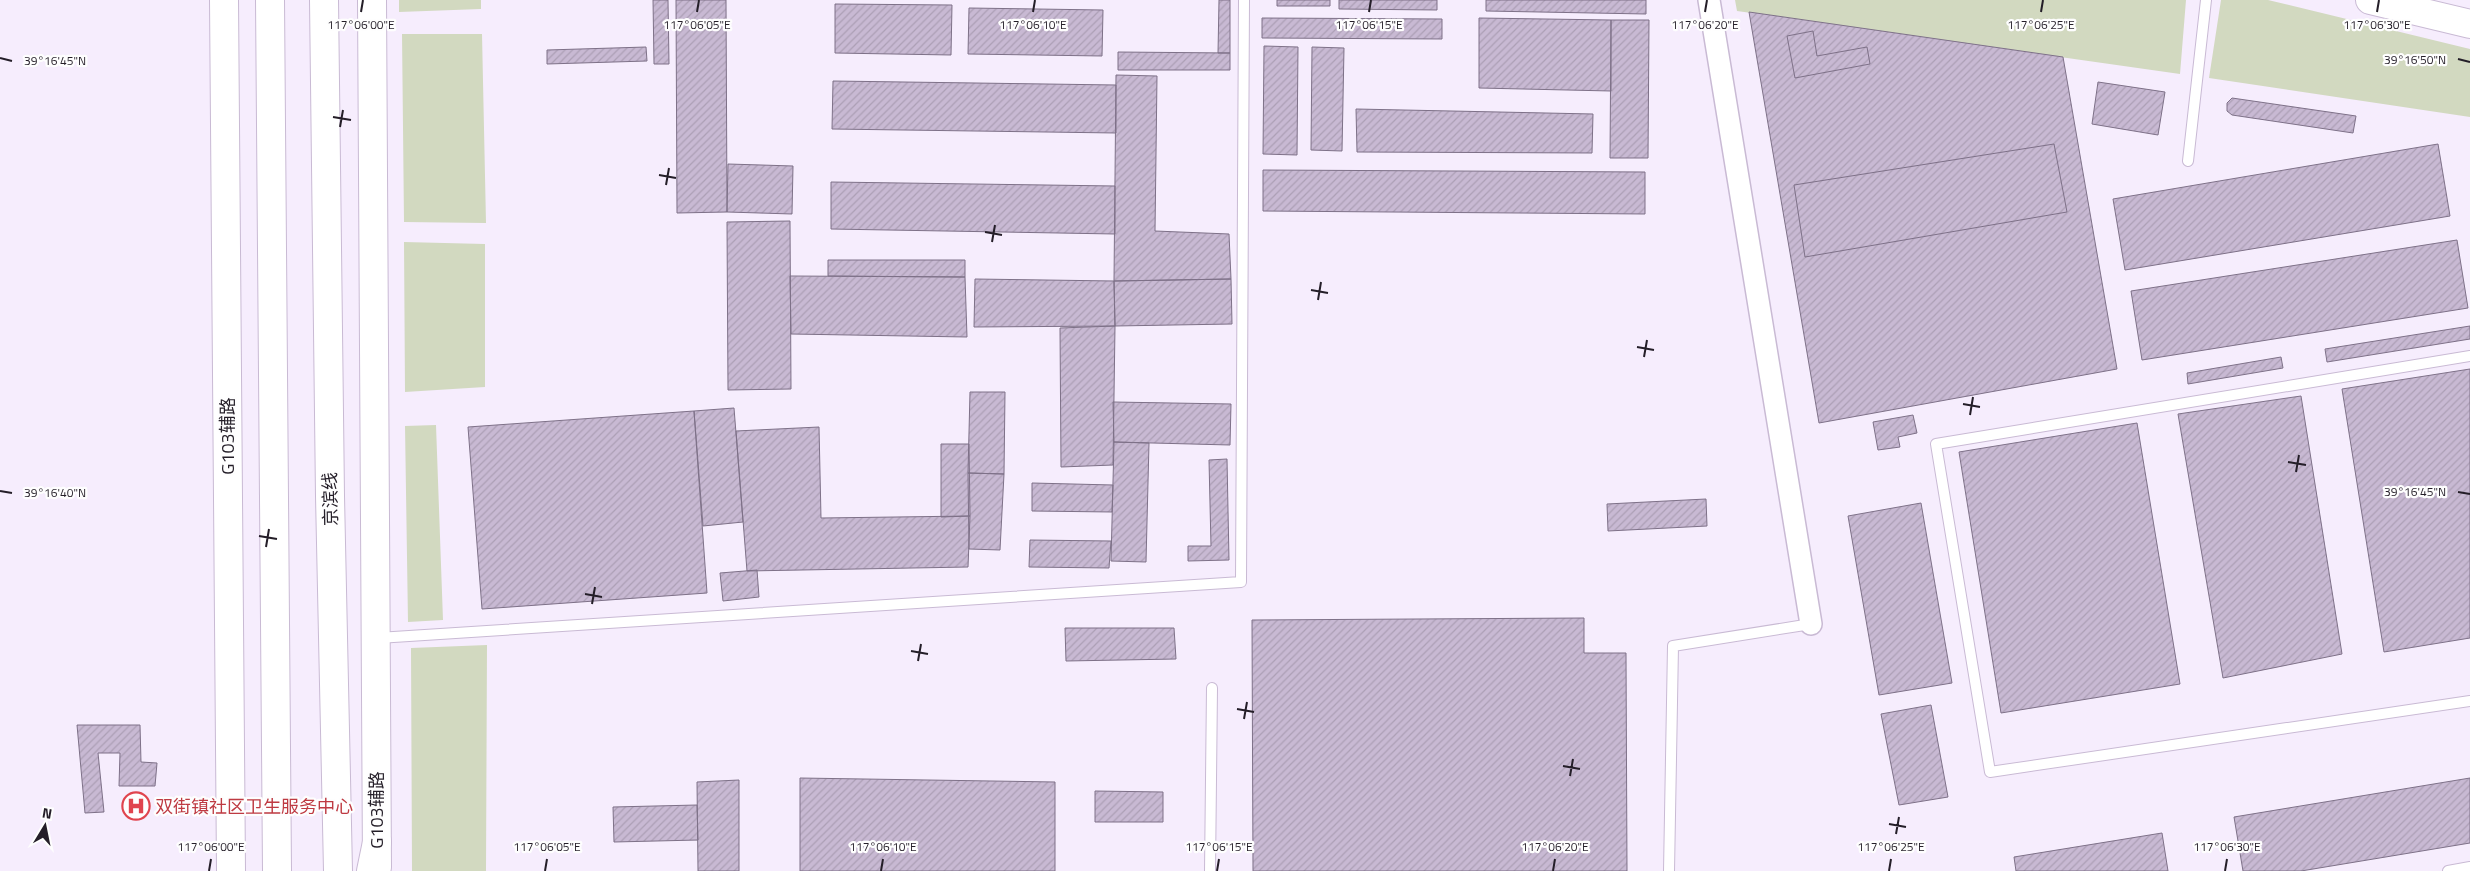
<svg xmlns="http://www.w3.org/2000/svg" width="2470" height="871" viewBox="0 0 2470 871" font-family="'Titillium Web','Noto Sans SC',sans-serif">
	<defs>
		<pattern id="building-hatch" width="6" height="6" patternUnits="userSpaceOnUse" patternTransform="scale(1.25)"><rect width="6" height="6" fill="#c8b9d3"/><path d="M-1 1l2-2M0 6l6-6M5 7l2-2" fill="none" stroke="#ac9fb5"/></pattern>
	</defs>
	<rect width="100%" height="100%" fill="#f6edfd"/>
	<path fill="#d2d9c0" d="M399,0h82v9l-82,3z
		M1735,0h451l-6,74 -443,-63z
		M2221,0h47l202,49v68l-261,-39z
		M402,34h80l4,189 -82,-1z
		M404,242l81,2v143l-80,5z
		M436,425l7,195 -35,2 -3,-196z
		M487,645l-1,226h-74l-1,-223z"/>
	<path fill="url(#building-hatch)" stroke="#7e7188" d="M653,0h15l1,64h-15z
		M676,0h50l1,212 -50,1z
		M1219,0h11v53h-12z
		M1277,0h53v6h-53z
		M1339,0h98v10l-98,-1z
		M1486,0h160v14l-160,-3z
		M835,4l117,1 -1,50 -116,-2z
		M969,8l134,2 -1,46 -134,-2z
		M1749,12l314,45 54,312 -298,54z
		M1262,18l180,1v20l-180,-1z
		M1479,18l132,2v71l-132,-3z
		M1611,20h38l-1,138h-38z
		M1813,31l4,25 50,-9 3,17 -75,14 -8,-42z
		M1264,46l34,1 -1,108 -34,-1z
		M646,47l1,14 -100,3v-14z
		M1312,47l32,1 -2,103 -31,-1z
		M1118,52l112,1v17h-112z
		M1116,75l41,1 -2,155 74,3 2,45 -117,2z
		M833,81l283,4v48l-284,-4z
		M2098,82l67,10 -7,43 -66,-11z
		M2232,98l124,18 -3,17 -121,-18 -5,-4v-8z
		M1356,109l237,5 -1,39 -235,-1z
		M2054,144l13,68 -262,45 -11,-72z
		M2438,144l12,72 -325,54 -12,-71z
		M728,164l65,2 -1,48 -65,-2z
		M1263,170l382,2v42l-382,-3z
		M831,182l284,4v48l-284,-5z
		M790,221l1,168 -63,1 -1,-168z
		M2457,240l11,68 -326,52 -11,-69z
		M828,260h137v17l-137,-1z
		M790,276l175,1 2,60 -176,-3z
		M975,279l139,2 1,45 -141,1z
		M1231,279l1,45 -117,2 -1,-45z
		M1115,326l-2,139 -52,2 -1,-139z
		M2470,326v13l-143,23 -2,-13z
		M2281,357l2,11 -95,16 -1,-11z
		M2470,369v269l-86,14 -42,-263z
		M970,392h35l-1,82 -36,-1z
		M2301,396l41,258 -119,24 -45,-264z
		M1113,402l118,2 -1,41 -116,-3z
		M734,408l9,114 -40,4 -9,-115z
		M694,411l13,182 -225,16 -14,-182z
		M1913,415l4,18 -19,4 2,10 -22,3 -5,-28z
		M2137,423l43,261 -179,29 -42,-261z
		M819,427l2,91 149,-2 -2,51 -221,4 -11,-140z
		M1114,442l35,1 -3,119 -35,-1z
		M941,444h28l1,72 -29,1z
		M1227,459l2,101 -41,1v-15h23l-2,-86z
		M968,473l36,1 -4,76 -31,-1z
		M1032,483l81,2 -1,27 -80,-1z
		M1706,499l1,27 -99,5 -1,-27z
		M1921,503l31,180 -73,12 -31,-179z
		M1030,540l81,1 -2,27 -80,-1z
		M757,570l2,27 -36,4 -3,-28z
		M1584,618v35h42l1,218h-374l-1,-251z
		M1065,628h109l2,31 -110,2z
		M1931,705l17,92 -49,8 -18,-91z
		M77,725h63l1,37 16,1 -2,23h-36l1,-33h-22l6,59 -19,1z
		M800,778l255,4v89h-255z
		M2470,778v65l-169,28h-58l-9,-54z
		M739,780v91h-41l-1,-89z
		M1095,791l68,1v30h-68z
		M697,805l1,35 -84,2 -1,-35z
		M2162,833l6,38h-152l-2,-14z"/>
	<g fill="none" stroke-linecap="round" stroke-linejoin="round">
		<g stroke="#c9bad4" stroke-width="12">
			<path id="lane" d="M2188,161l18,-161
				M2470,356l-534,88 54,328 480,-71
				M378,638l863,-56 3,-582
				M1210,871l2,-183
				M1669,871l4,-225 138,-22
				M2448,871l22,-4"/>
		</g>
		<g stroke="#c9bad4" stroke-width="24">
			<path id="street" d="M1709,0l102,624"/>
		</g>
		<g stroke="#c9bad4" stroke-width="30">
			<path id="secondary" d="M224,0l7,871
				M372,0l5,867
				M2370,0l100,24"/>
		</g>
		<g stroke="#c9bad4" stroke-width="30">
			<path id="highway" d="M270,0l7,871
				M324,0l6,496 8,375
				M371,871l6,-29"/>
		</g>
		<use href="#lane" stroke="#fff" stroke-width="10"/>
		<use href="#street" stroke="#fff" stroke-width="21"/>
		<use href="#secondary" stroke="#fff" stroke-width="28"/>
		<use href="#highway" stroke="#fff" stroke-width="28"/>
	</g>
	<path fill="none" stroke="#241e28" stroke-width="2" d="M361,12l2,-12M697,12l2,-12M1033,12l2,-12M1369,12l2,-12M1705,12l2,-12M2041,12l2,-12M2377,12l2,-12M0,58l12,3M2458,59l12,3M333,117l18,3M340,127l3,-17M659,175l17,3M666,185l3,-17M985,232l17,3M992,242l3,-17M1311,290l17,3M1318,300l3,-18M1637,347l17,3M1644,357l3,-17M1963,404l17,3M1970,415l3,-18M2288,462l18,3M2296,472l3,-17M0,491l12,2M2458,492l12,2M259,536l18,3M266,547l3,-18M585,594l17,3M592,604l3,-17M911,651l17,3M918,661l3,-17M1237,709l17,3M1244,719l3,-17M1563,766l17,3M1570,776l3,-17M1889,824l17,3M1896,834l3,-17M209,871l2,-12M545,871l2,-12M881,871l2,-12M1217,871l2,-12M1553,871l2,-12M1889,871l2,-12M2225,871l2,-12"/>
	<defs>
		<g id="hospital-ring" transform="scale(1.4375)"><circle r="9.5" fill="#fefefe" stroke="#e0444e" stroke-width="1.5"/><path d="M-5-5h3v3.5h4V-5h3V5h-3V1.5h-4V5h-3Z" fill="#e0444e"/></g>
	</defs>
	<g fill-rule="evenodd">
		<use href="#hospital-ring" x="136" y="806"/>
	</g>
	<g text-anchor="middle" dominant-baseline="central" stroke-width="4.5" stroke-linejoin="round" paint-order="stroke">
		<g font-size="18" fill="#241e28" stroke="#fefefe">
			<text transform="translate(227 436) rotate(-90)">G103辅路</text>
			<text transform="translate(330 499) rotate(-91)">京滨线</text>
			<text transform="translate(376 810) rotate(-90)">G103辅路</text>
		</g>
		<g font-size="18" fill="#be3a42" stroke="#fefefe" text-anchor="start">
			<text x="155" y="806">双街镇社区卫生服务中心</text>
		</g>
	</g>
	<g font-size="12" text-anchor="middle" fill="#241e28" stroke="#fefefe" stroke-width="4.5" stroke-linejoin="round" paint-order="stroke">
		<text x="361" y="29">117°06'00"E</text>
		<text x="697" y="29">117°06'05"E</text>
		<text x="1033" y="29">117°06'10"E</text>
		<text x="1369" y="29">117°06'15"E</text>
		<text x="1705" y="29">117°06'20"E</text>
		<text x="2041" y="29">117°06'25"E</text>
		<text x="2377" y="29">117°06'30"E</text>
		<text x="2415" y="64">39°16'50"N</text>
		<text x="55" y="65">39°16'45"N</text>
		<text x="2415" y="496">39°16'45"N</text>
		<text x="55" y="497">39°16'40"N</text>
		<text x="211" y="851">117°06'00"E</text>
		<text x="547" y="851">117°06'05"E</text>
		<text x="883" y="851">117°06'10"E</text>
		<text x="1219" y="851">117°06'15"E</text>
		<text x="1555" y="851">117°06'20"E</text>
		<text x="1891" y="851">117°06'25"E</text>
		<text x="2227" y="851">117°06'30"E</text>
	</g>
	<g transform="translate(45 826) rotate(10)" stroke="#fefefe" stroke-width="4" paint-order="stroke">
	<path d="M0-4L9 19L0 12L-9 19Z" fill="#241e28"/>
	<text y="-8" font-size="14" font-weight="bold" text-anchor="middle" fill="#241e28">N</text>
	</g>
</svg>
